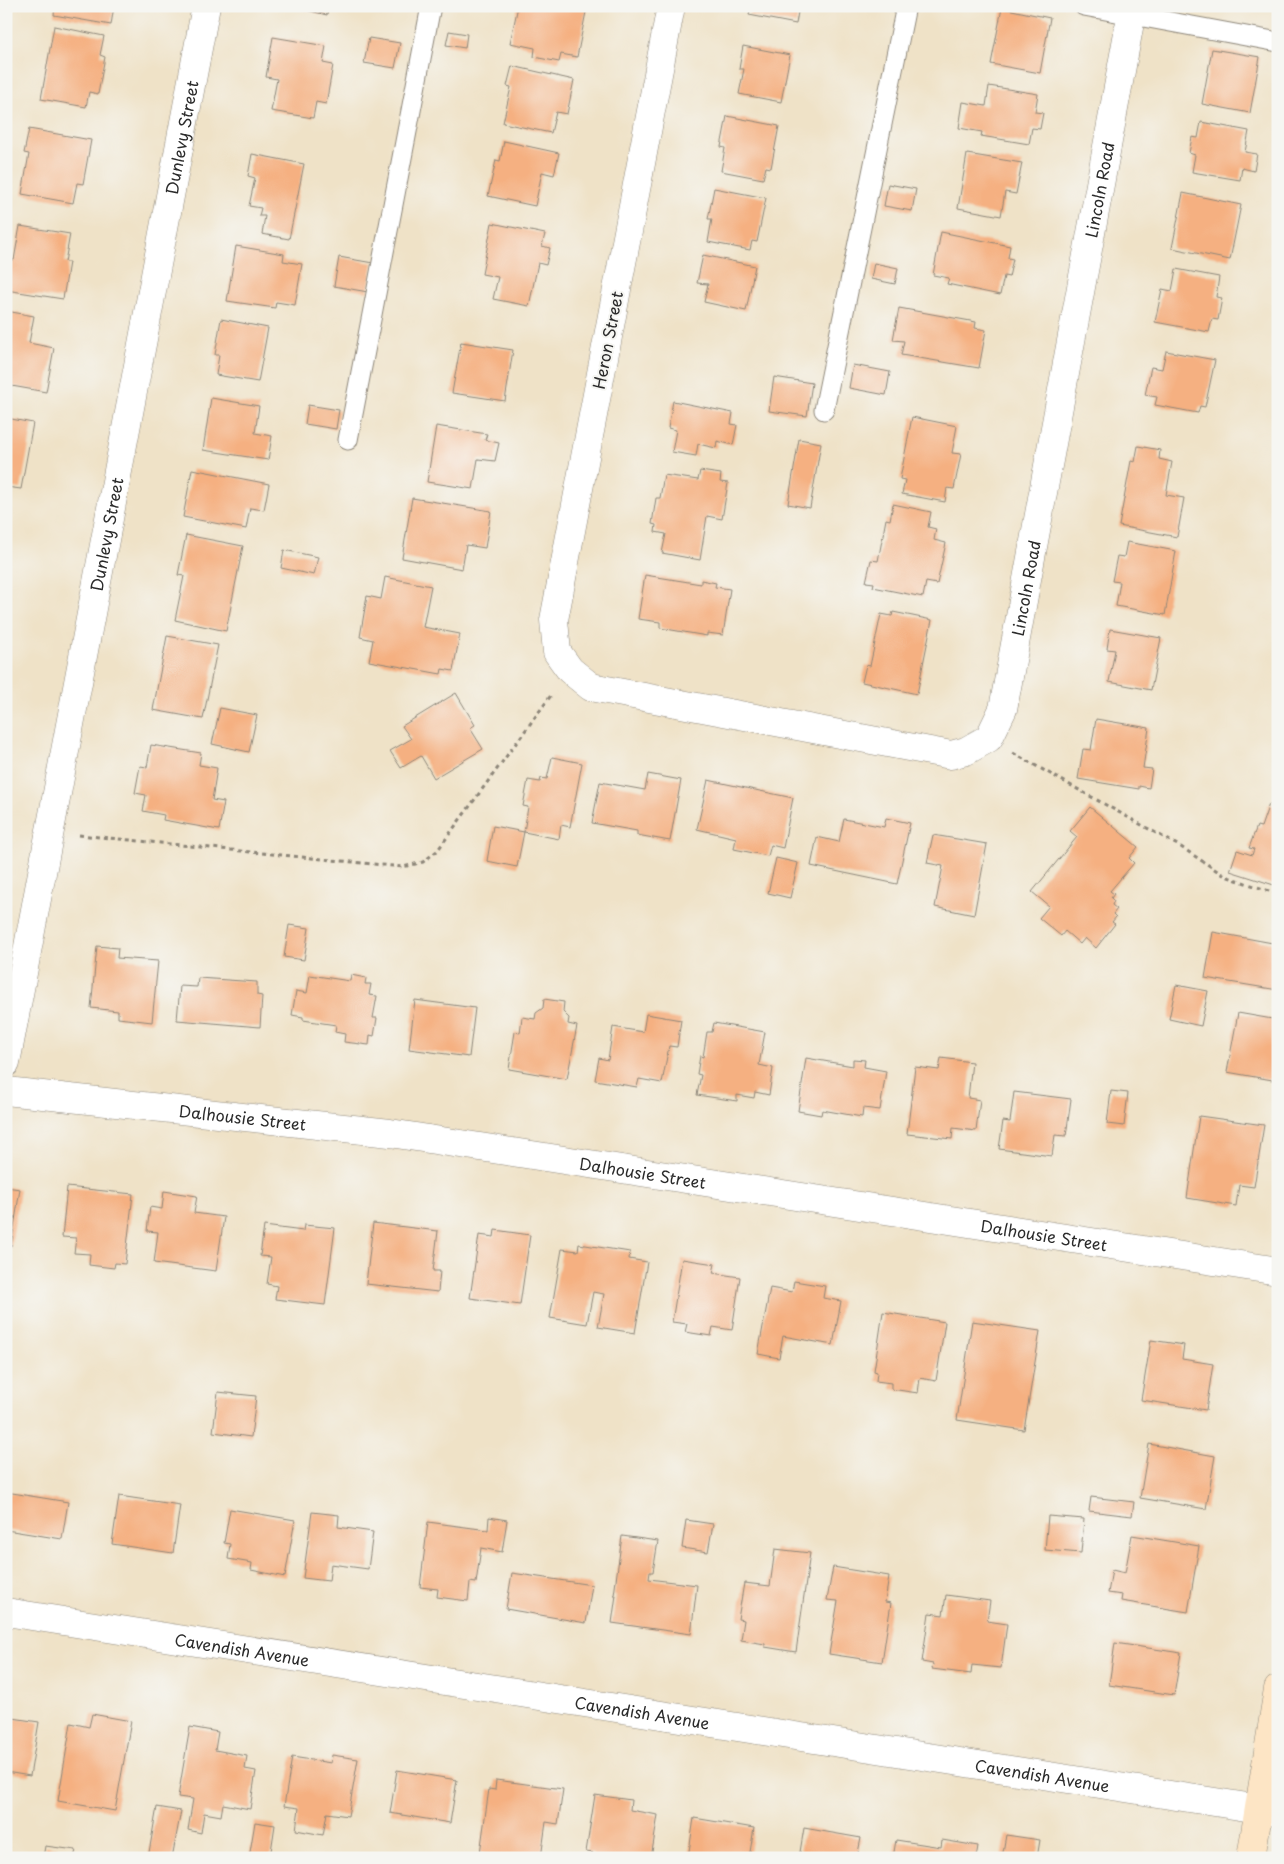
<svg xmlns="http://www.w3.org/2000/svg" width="1284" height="1864" viewBox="0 0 1284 1864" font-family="'Playpen Sans',sans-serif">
	<rect width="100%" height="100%" fill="#f6f6f2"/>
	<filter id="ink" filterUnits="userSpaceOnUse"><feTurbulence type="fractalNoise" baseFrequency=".02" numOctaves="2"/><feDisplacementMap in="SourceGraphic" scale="10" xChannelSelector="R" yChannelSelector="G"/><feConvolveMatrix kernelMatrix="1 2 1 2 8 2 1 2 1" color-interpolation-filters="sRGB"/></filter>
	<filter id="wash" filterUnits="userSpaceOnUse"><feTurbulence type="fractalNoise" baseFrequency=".0096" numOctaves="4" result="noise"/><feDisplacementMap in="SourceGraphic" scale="20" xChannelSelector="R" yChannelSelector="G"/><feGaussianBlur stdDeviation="1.12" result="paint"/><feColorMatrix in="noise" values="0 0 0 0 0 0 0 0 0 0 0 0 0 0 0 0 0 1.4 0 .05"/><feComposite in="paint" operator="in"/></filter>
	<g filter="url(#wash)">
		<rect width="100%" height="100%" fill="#efe2c7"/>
		<g id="blocks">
			<path fill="#f5b081" d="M55,6h59l-3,19 -57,-10z
				M289,6h39l-1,9z
				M518,6l69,1 -10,50 -16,-3 -2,8 -25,-5 1,-9 -25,-5z
				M751,6h48l-3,18 -47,-9z
				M1002,8l48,10 -10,55 -49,-9z
				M54,26l50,10 -4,19 5,2 -7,37 -9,-2 -3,15 -45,-8z
				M449,31l18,3 -2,14 -19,-3z
				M273,37l53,9 -3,17 10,2 -7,39 -10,-2 -3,16 -42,-7 6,-32 -11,-2z
				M369,38l31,5 -5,25 -31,-5z
				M743,46l47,9 -9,47 -42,-8 5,-25h-5z
				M1212,49l48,8 -10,56 -48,-9z
				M512,66l62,14 -7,34 -11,-2 -5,21 -48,-10 8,-36 -4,-1z
				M989,86l49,8 -3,18 8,1 -3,16 -8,-1 -3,16 -48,-8 1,-4 -23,-4 4,-26 23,4z
				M727,116l52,10 -8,42 -5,-1 -3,12 -42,-8 4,-23 -4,-1z
				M1201,122l48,9 -4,21 12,2 -3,17 -12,-3 -2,12 -48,-8 3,-17 -6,-2 3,-16 6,1z
				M29,129l62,11 -8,44 -6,-1 -4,20 -51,-9 7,-40 -5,-1z
				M504,141l55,12 -5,22 -12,-3 -7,34 -47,-10 8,-36 4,1z
				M252,154l52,10 -15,75 -27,-5 3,-18h-6l2,-8 -12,-2 6,-28 -7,-2z
				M967,154l55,9 -6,31 -11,-2 -4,24 -43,-8z
				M888,184l28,5 -4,22 -28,-5z
				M714,188l52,10 -9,44 -5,-1 -2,9 -42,-8 4,-23h-4z
				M1183,193l58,12 -11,55 -58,-12z
				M492,223l53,11 -3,12 8,2 -4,17 -8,-2 -9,43 -36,-7 5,-22 -16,-3z
				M20,226l50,8 -5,28h4l-6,37 -57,-9v-32l8,2z
				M941,232l69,14 -2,12 5,1 -4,18 -5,-1 -4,19 -53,-11 2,-6 -16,-3z
				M236,246l48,8 -1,7 19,3 -7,41 -19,-3 -1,6 -48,-7z
				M703,255l52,11 -9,45 -42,-9 4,-18 -11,-1z
				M339,257l34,6 -5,29 -34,-6z
				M874,263l24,5 -3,16 -24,-5z
				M1176,269l43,8 -3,20 6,1 -4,22 -6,-1 -3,13 -54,-10 7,-33 10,2z
				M899,308l77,14 -1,6 11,2 -7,38 -78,-13 3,-14 -11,-1z
				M6,311l28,5 -5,27 25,5 -8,44 -40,-7z
				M221,319l47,9 -10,54 -42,-7 3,-20h-4z
				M461,342l52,8 -8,51 -53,-8z
				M1166,351l49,9 -10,47 -5,-1 -2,7 -43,-8 2,-8 -12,-2 6,-28 11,2z
				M853,365l37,7 -4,23 -37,-7z
				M774,377l38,6 -5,33 -38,-5z
				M211,398l48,8 -4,27 17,3 -4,24 -65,-10z
				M673,401l60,12 -2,11 6,1 -4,20 -16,-4 -1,7 -18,-4 -2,12 -24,-4 4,-22 -8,-2z
				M308,405l31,5 -3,19 -31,-5z
				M912,417l45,9 -5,27 9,1 -7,35 -7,-1 -2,14 -43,-8 3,-14 -5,-1z
				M6,418l27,5 -12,66 -15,-2z
				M436,426l51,8 -2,6 14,3 -4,18 -17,-2 -5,30 -46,-7z
				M799,439l22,4 -11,65 -22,-4z
				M1138,446l22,4 -1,9 13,3 -6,33 18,3 -7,39 -58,-11 12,-65 4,1z
				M192,469l77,15 -5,26 -14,-2 -4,21 -63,-12z
				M700,471l21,3 -1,8 8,1 -6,36 -15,-3 -7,44 -38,-7 4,-19 -11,-2 1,-7 -4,-1 4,-26h4l4,-23 34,5z
				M412,498l79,13 -6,37 -19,-3 -4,24 -60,-11z
				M893,504l38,8 -3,15 8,2 -2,11 12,3 -9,41 -11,-2 -3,15 -50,-10 1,-4 -8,-1 5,-22 7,1 8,-42 4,1z
				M186,535l57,11 -17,85 -51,-11 9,-44 -6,-1z
				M1127,542l49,9 -11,64 -49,-9 4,-24 -8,-1 5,-25 7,1z
				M284,550l34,7 -4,18 -33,-7z
				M645,575l56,9v-4l15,3 -1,4 15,2 -7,46 -16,-2v3l-47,-8v-6l-22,-3z
				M385,577l46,9 -8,41 37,7 -7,37 -11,-2 -1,5 -72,-13 4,-21 -13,-3 7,-41 14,3z
				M893,612l39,8 -15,74 -55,-12 4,-17 4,1 11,-52 11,2z
				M1110,629l51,9 -10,52 -42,-8 6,-32 -8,-1z
				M167,636l51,9 -15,74 -50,-9z
				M456,693l19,32 -5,3 13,21 -49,29 -13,-22 -20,12 -11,-17 21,-12 -9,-13z
				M220,708l37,7 -8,37 -37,-8z
				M1096,719l53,9 -6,40 9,1 -3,19 -10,-2v3l-61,-10 5,-30 8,1z
				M151,745l50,8 -2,12 18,3 -5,32 12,2 -5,28 -56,-10 1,-5 -21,-4 3,-16 -11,-2 5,-27 7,1z
				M552,757l30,6 -12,64 -9,-2 -2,14 -35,-7 4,-25 -5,-1 5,-26 12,2 1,-4 6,1z
				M648,774l33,6 -11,61 -33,-6v-4l-45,-8 8,-41 45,8z
				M708,780l85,18 -10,50 -12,-3 -3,11 -34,-7 2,-11 -39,-9z
				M1269,804l9,3 -1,79 -47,-15 7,-21 15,5 2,-6 -5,-1 8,-22 4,1z
				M1090,807l48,40 -9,11 5,5 -24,28 4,3 -3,4 3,3 -2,4 5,4 -4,5 3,3 -4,5 3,2 -19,24 -11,-10 -5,6 -15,-13 -4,5 -22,-18 10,-12 -17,-14 45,-55 -7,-6z
				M886,818l24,5 -13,61 -86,-18 6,-29 22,5 5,-23 40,8z
				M493,826l31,6 -7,35 -30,-6z
				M933,835l54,9 -13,71 -39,-8 8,-41 -16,-3z
				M776,858l22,5 -8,35 -22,-5z
				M289,925l20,3 -5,32 -20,-3z
				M1213,932l65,12v46l-73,-12z
				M97,946l21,2 -1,10 41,3 -6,61 -34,-4v-7l-27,-3z
				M310,975l40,6 1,-6 15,3 -1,6h6l-2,11 8,1 -4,22h4l-3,18 -4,-1 -1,10 -25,-3 1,-8 -10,-2 1,-7 -33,-5v-3l-11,-2 4,-24 11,2z
				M198,978l59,4v13l5,1 -2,31 -83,-7 3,-34 17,1z
				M1176,985l32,6 -7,35 -32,-7z
				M544,999l20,3 -1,10 6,6 -1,6 9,2 -10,53 -58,-10 6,-37 5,1 2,-16 13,2 1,-6 7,-5z
				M415,1000l60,8 -6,49 -60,-8z
				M1238,1013l40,7v61l-51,-9z
				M646,1014l35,6 -4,27 -8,-1 -7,37 -23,-4 -2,8 -42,-7 4,-22 9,2 5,-33 30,5z
				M714,1023l51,9 -6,33 14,3 -4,27 -14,-3 -1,6 -17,-3v6l-40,-6 4,-20 -4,-1 3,-18 3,1 4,-25h5z
				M806,1058l47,8v-7l12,1 -1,7 22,4 -6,39 -17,-2 -1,9 -40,-7 -1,5 -23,-4z
				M941,1058l31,4 -4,36 12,2 -4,31 -23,-3 -1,11 -45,-5 8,-67 24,3z
				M1111,1091l17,2 -4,33 -17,-2z
				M1014,1092l57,7 -5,37 -11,-1 -3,21 -53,-7 4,-28 7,1z
				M1199,1116l65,9 -10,62 -15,-2 -3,21 -49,-8z
				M6,1187l14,2 -9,57 -5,-1z
				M67,1187l66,7 -8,70 -10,-1 -1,5 -25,-3 1,-11 -16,-1 2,-15 -14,-1z
				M164,1191l33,5 -3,17 30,4 -8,54 -62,-8 4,-31 -11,-1 3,-24 12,2z
				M373,1223l65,8 -5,40h7l-2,21 -72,-8z
				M304,1225l31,3 -10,77 -50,-6 2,-13 -10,-2 4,-27 -11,-1 4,-30 39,5z
				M495,1230l35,5 -10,70 -50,-7 9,-63 15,2z
				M579,1244l51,8 -1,7 18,3 -12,71 -37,-6 6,-33 -6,-1 -5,-1 -6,32 -37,-6 12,-69 16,2z
				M682,1259l33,5 -2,9 27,4 -8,53 -19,-3 -2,9 -26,-4 2,-8 -15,-2z
				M794,1281l31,5 -2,12 18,3 -8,44 -50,-9 -4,22 -21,-4 12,-66 22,4z
				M883,1312l62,10 -9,59 -16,-3 -2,15 -27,-4v-6l-15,-2 1,-9 -3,-1z
				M972,1321l68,10 -16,99 -67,-10z
				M1151,1340l33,5 -2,14 31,5 -7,46 -65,-10z
				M218,1392l38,4 -5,41 -38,-5z
				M1149,1444l66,12 -9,53 -66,-11z
				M6,1492l62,10 -6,37 -56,-9z
				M119,1496l61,9 -7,48 -61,-9z
				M1091,1497l43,5 -2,14 -43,-5z
				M230,1509l65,11 -10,57 -34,-7 1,-7 -24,-4 2,-15 -6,-1z
				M312,1512l27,3 -1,12 35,5 -5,37 -37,-5 -2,17 -26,-3z
				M1048,1516l36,3 -3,34 -36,-3z
				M489,1517l18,3 -5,32 -21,-4 -5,35 -6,-1 -2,19 -31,-4 1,-8 -18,-2 8,-65 60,8z
				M686,1520l27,4 -5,28 -26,-4z
				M1132,1535l67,11 -11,66 -67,-11 1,-6 -14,-2 4,-23 13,3z
				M622,1536l36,5 -5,31h-3l-1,7 48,6 -6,49 -79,-11 4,-28h-2z
				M775,1549l35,4 -14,99 -31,-5v-3l-24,-4 3,-20 -6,-1 6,-36 26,3z
				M833,1567l56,9 -4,26 6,1 -9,59 -53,-8 9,-53 -11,-1z
				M512,1573l80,12 -6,38 -80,-14z
				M946,1595l44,6 -3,20 20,3 -6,44 -29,-3 -1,9 -39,-5 1,-5 -11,-2 7,-49 14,2z
				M1115,1643l66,10 -7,42 -65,-10z
				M92,1714l39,7 -16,90 -57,-10 13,-78 18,4z
				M6,1717l33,5 -9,54 -24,-4z
				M190,1727l28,5 -3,18 32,6 -2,13 11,2 -6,38 -27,-5 -2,12 -17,-3 -3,20 -13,-3 5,-31 -15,-2z
				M332,1755l26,4 -10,57 -21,-3 -4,22 -27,-5 3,-22 -15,-2 8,-49 39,6z
				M397,1770l60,10 -7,43 -60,-10z
				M496,1780l67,9 -5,35 -12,-2 -5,36h-52v-3l-9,-2 9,-64 6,1z
				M595,1795l36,5 -1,10 28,5 -7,43h-59l1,-5 -7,-1z
				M157,1807l24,4 -9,47h-24z
				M694,1818l60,10 -5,30h-61z
				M255,1822l20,3 -5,33h-21z
				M804,1828l57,10 -4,20h-58z
				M1006,1835l34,5 -3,18h-35z
				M896,1840l45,7 1,-7 36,6 -2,12h-83z
				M45,1846l31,4 -2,8h-31z"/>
		</g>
	</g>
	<g filter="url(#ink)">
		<use href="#blocks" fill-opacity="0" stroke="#8d8679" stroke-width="1"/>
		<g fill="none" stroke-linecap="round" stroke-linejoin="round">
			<g stroke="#8d8679" stroke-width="21">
				<path id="service" d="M1084,6l194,36
					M824,410l82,-404
					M348,440l83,-434"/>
			</g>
			<g stroke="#8d8679" stroke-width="29">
				<g id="minor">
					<path id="s1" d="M671,6l-117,614 3,32 13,18 21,17 360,68 15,-4 23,-13 14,-29 130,-703"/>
					<path id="s2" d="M6,1063l200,-1057"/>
					<path id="s3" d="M6,1091l384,42 888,138"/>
					<path id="s4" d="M6,1612l1272,200"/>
				</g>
			</g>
			<g stroke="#8d8679" stroke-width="29">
				<path id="secondary" d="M1251,1858l27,-169"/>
			</g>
			<path stroke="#8d8679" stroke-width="3" stroke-dasharray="4 4" stroke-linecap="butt" d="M1013,753l168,94 44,29 53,18
				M79,835l324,32 20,-5 14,-11 115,-157"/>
			<use href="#service" stroke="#fff" stroke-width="19"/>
			<use href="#minor" stroke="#fff" stroke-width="28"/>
			<use href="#secondary" stroke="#fde5c5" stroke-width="28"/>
		</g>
	</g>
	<g text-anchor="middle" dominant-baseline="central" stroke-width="4" stroke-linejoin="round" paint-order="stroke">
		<g font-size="16" fill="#2b2b2b" stroke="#f6f6f2">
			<text stroke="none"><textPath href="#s2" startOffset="942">Dunlevy Street</textPath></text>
			<text stroke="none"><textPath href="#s1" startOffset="1675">Lincoln Road</textPath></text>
			<text transform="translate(607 340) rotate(-79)">Heron Street</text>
			<text stroke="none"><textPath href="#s2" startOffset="538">Dunlevy Street</textPath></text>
			<text stroke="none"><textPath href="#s1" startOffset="1270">Lincoln Road</textPath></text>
			<text stroke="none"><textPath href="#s3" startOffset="238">Dalhousie Street</textPath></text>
			<text stroke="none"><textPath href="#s3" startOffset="642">Dalhousie Street</textPath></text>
			<text stroke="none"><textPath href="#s3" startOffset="1048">Dalhousie Street</textPath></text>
			<text stroke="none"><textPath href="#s4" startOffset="239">Cavendish Avenue</textPath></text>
			<text stroke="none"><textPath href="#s4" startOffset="644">Cavendish Avenue</textPath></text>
			<text stroke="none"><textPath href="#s4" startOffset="1049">Cavendish Avenue</textPath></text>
		</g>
	</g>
	<rect width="1284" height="1864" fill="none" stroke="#f6f6f2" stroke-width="25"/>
</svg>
